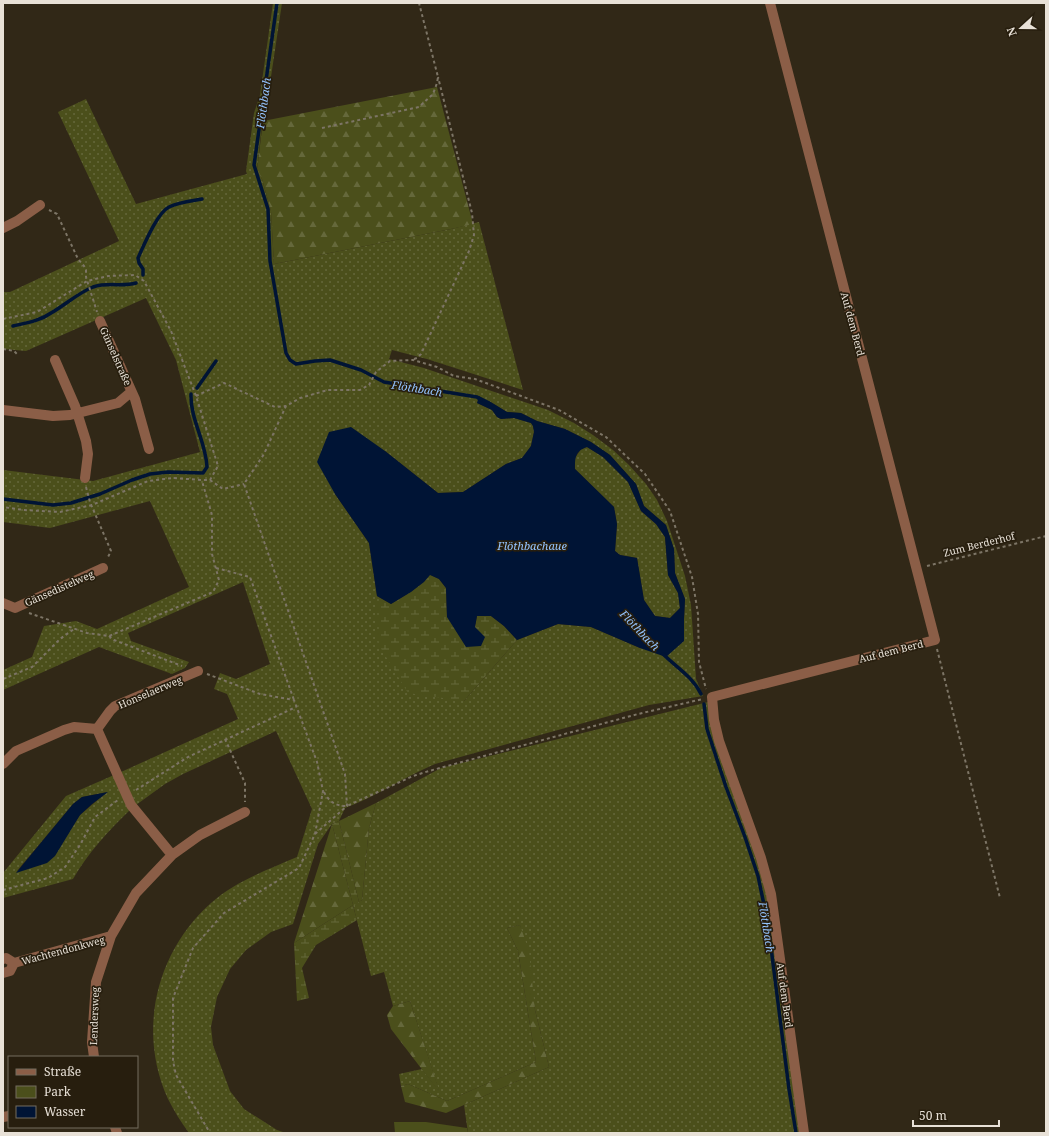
<svg xmlns="http://www.w3.org/2000/svg" width="1049" height="1136" viewBox="0 0 1049 1136" font-family="'Noto Serif',serif">
	<defs>
		<pattern id="green-dots" width="8" height="8" patternUnits="userSpaceOnUse"><rect width="8" height="8" fill="#4b4f1b"/><path d="M2 2h.1M6 6h.1" fill="none" stroke="#65683b" stroke-width="1.8" stroke-linecap="round"/></pattern>
		<pattern id="forest-firs" width="22" height="20" patternUnits="userSpaceOnUse"><rect width="22" height="20" fill="#4b4f1b"/><path d="M5 1l3.5 6h-7zM16 11l3.5 6h-7z" fill="#65683b"/></pattern>
		<pattern id="wetland-marsh" width="20" height="14" patternUnits="userSpaceOnUse"><rect width="20" height="14" fill="#4b4f1b"/><path d="M1 5h8M5 5V1M11 12h8M15 12V8" fill="none" stroke="#65683b"/></pattern>
	</defs>
	<rect width="100%" height="100%" fill="#312817"/>
	<path fill="url(#green-dots)" fill-rule="evenodd" d="M273,3h9l-14,94 -5,18 -6,55 5,9 9,32 3,53 177,-35 28,-7 44,168 -96,-31 -35,-9 -3,9 35,9 124,42 26,13 19,12 20,15 16,15 17,19 11,16 10,21 18,55 6,29 5,74 7,17 -54,9 -214,59c-31,13 -58,32 -90,44l-6,13 -7,3 -14,20 -25,80 -22,8 -25,18 -16,19 -13,28 -6,30 2,18 17,46 14,18 33,21 9,3h-97c-8,-11 -15,-22 -21,-34 -31,-68 -12,-147 43,-196 25,-22 56,-33 86,-46l15,-48 -36,-78 -93,43 -18,10 -29,21 -15,-33 117,-53 -11,-25 -13,-5 6,-16 16,6 34,-15 -27,-82 -115,51 3,8 58,21 -4,6 -13,6 -73,-27 -96,43v-20l29,-13 12,-31 32,-5 21,8 92,-42 -39,-86 -100,27 -47,-6v-52l90,11 107,-29 -24,-92 -30,-62 -120,53 -23,-2v-57h7l109,-51 -61,-129 28,-13 50,105 111,-30 -1,-3 8,-58 6,-18zM489,401l18,11 14,1 16,8 28,8 26,13 19,13 26,29 8,22 22,19 8,24 1,24 10,26 -1,20 -44,29 -49,-21 -33,-3 -41,16 -53,61 -87,-59v-46l-8,-53 -34,-49 50,-43 53,42 25,-1 43,-28 16,-6 9,-12 3,-14 -1,-6 -2,-3 -17,-5 -13,1 -4,-2 -5,-7 -15,-7z
		M587,447l16,10 25,25 13,29 15,13 9,13 3,38 10,18 2,15 -10,10 -15,-2 -11,-16 -7,-42 -17,-3 -5,-4 2,-27 -3,-17 -39,-38v-11l6,-9z
		M708,702l54,170 10,50 28,211h-332l-4,-28 85,-38 -14,-57 -15,-85 -13,3 11,23 18,111 -89,39 -39,-17 -7,2 -2,-12 23,-5 17,22 -29,-90 -17,5 -9,-34 -13,4 -18,-71 9,-5 7,-72 7,-25 65,-35z
		M114,775l16,35c-22,21 -42,43 -57,69l-70,19v-25l63,-77zM107,792l-27,23 -7,10 -57,47 57,-68 9,-7z"/>
	<path fill="url(#forest-firs)" d="M437,87l36,137 -22,5 -177,35 -3,-53 -9,-32 -5,-9 6,-49z
		M376,803l-7,25 -7,72 -3,2 -20,-81z
		M332,824l21,81 -59,38z
		M520,925l9,26 6,59 14,57 -103,46 -41,-11 -4,-16 7,-2 39,17 89,-39 -18,-111 -11,-23z
		M410,1001l30,92 -49,-64 -4,-14 6,-9z"/>
	<path fill="url(#wetland-marsh)" d="M429,574l10,5 7,9 1,29 28,10 2,-11h14l13,10 13,14 -53,61 -56,-8 -31,-51v-46l14,8c14,-9 28,-16 38,-30z
		M339,821l20,81 -6,4 4,14 -41,25 -14,23 7,30 -12,3 -3,-58 59,-38 -21,-81z"/>
	<path fill="#4b4f1b" d="M394,1122h32l41,6 1,5h-73z"/>
	<path fill="#001435" fill-rule="evenodd" d="M479,396l10,5 18,11 14,1 16,8 28,8 26,13 19,13 26,29 8,22 22,19 8,24 1,24 10,26 -1,20v22l-18,16 -26,-9 -49,-21 -33,-3 -41,16 -13,-14 -13,-10h-14l-2,11 10,10 -4,9 -15,1 -19,-30 -1,-29 -7,-9 -9,-4 -6,7 -13,10 -20,12 -14,-8 -8,-53 -34,-49 -18,-32 12,-30 22,-5 34,24 53,42 25,-1 43,-28 16,-6 9,-12 3,-14 -1,-6 -2,-3 -17,-5 -13,1 -4,-2 -5,-7 -15,-7zM587,447l16,10 25,25 13,29 15,13 9,13 3,38 10,18 2,15 -10,10 -15,-2 -11,-16 -7,-42 -17,-3 -5,-4 2,-27 -3,-17 -39,-38c0,-11 0,-18 12,-22z
		M108,792l-16,12 -12,11 -25,41 -8,7 -31,10 57,-69 9,-7z"/>
	<g fill="none" stroke-linecap="round" stroke-linejoin="round">
		<path stroke="#001435" stroke-width="3.5" d="M277,3l-23,162 14,44 2,52 16,92 4,7 6,4 19,-3 15,-1 31,10 23,12 93,15 4,3
			M143,275v-6l-4,-6 -1,-5c6,-13 19,-45 31,-51 10,-5 22,-6 33,-8
			M13,326c13,-3 27,-5 38,-13 14,-8 27,-20 42,-26 14,-5 30,0 43,-4
			M197,388l19,-27
			M3,499l50,6 18,-2 29,-9 32,-14 18,-6 18,-2 35,1 4,-6c-1,-25 -17,-48 -16,-73
			M663,654c13,13 30,23 38,40
			M704,704l3,25 19,58 19,50 13,39 10,48 21,165 7,44"/>
		<path stroke="#7d7566" stroke-width="2" stroke-dasharray="3 3" stroke-linecap="butt" d="M322,128l97,-21 14,-13 4,-11 1,-6 -19,-74
			M49,210l8,4 21,45 6,7 2,4v7l11,35
			M3,319l34,-7 50,-31 21,-5 27,-1 9,6 27,50 25,65 22,70 -8,14h-8l-29,-2 -25,3 -56,24 -32,7 -36,-2 -21,-3
			M3,349l11,2 4,4
			M414,359l3,-1 4,-4 48,-103 5,-16 -2,-22 -34,-136
			M196,396l28,-13 51,24 11,-1
			M210,480l13,9 21,-5
			M86,487l4,15 21,49 -4,8
			M927,566l119,-30
			M216,568l34,9 44,123
			M29,613l58,20 22,3 104,-44 6,-12 -7,-26v-39l-10,-34
			M109,636l5,4 68,26
			M937,649l63,249
			M207,674l53,20 34,6 23,62 6,29 -8,43 -16,34 -75,45 -31,35 -20,50v63l3,14 34,58
			M3,679l29,-12 28,-28 14,-10
			M225,739l20,44v19
			M136,790l52,-33 108,-50
			M324,792c5,10 12,14 23,14l66,-30 16,-5 209,-57 65,-15
			M315,834l32,-28 -2,-32 -101,-290 20,-30 22,-48 14,-8 28,-8h32l9,-5 7,-13 14,-11 23,-1 24,7 17,9 21,3 84,31 47,27 39,37 25,37 22,66 6,37 1,48 7,27
			M3,890l45,-12 17,-11 15,-22 15,-28 23,-17"/>
		<path stroke="#8b5e47" stroke-width="10" d="M770,3l165,637 -223,57 2,23 5,21 42,117 10,36 33,239
			M3,228l14,-7 23,-16
			M100,321l35,78 14,50
			M55,360l20,46 11,35 2,13 -3,24
			M3,410l50,6 17,-1 48,-12 13,-11
			M3,603l12,5 88,-40
			M97,729l34,76 41,50
			M3,764l13,-13 48,-21 10,-3 23,2 13,-18 5,-5 83,-35
			M3,959l3,-1 8,5
			M3,973l7,-2 4,-8 97,-27
			M94,1057l-2,-15 4,-60 15,-46 25,-43 36,-38 28,-20 45,-23
			M3,1117l6,-1
			M115,1127l2,6"/>
	</g>
	<g text-anchor="middle" dominant-baseline="central" stroke-width="3.5" stroke-linejoin="round" paint-order="stroke">
		<g font-size="10" fill="#e8e1d7" stroke="#271e0e">
			<text transform="translate(853 324) rotate(75)">Auf dem Berd</text>
			<text transform="translate(116 356) rotate(66)">Günselstraße</text>
			<text transform="translate(979 544) rotate(-14)">Zum Berderhof</text>
			<text transform="translate(59 588) rotate(-24)">Gänsedistelweg</text>
			<text transform="translate(891 651) rotate(-14)">Auf dem Berd</text>
			<text transform="translate(150 692) rotate(-23)">Honselaerweg</text>
			<text transform="translate(63 950) rotate(-15)">Wachtendonkweg</text>
			<text transform="translate(785 995) rotate(82)">Auf dem Berd</text>
			<text transform="translate(94 1016) rotate(-88)">Lendersweg</text>
		</g>
		<g font-size="11" font-style="italic" fill="#94c4ff" stroke="#271e0e">
			<text transform="translate(263 103) rotate(-82)">Flöthbach</text>
			<text transform="translate(417 388) rotate(9)">Flöthbach</text>
			<text x="532" y="545">Flöthbachaue</text>
			<text transform="translate(640 630) rotate(46)">Flöthbach</text>
			<text transform="translate(767 927) rotate(81)">Flöthbach</text>
		</g>
	</g>
	<rect width="1049" height="1136" fill="none" stroke="#e8e1d7" stroke-width="8"/>
	<rect x="8" y="1056" width="130" height="72" fill="#271e0e" stroke="#746c5e"/>
	<rect x="16" y="1069" width="20" height="6" fill="#8b5e47" stroke="#746c5e"/>
	<text x="44" y="1076" font-size="12" fill="#e8e1d7">Straße</text>
	<rect x="16" y="1086" width="20" height="12" fill="#4b4f1b" stroke="#746c5e"/>
	<text x="44" y="1096" font-size="12" fill="#e8e1d7">Park</text>
	<rect x="16" y="1106" width="20" height="12" fill="#001435" stroke="#746c5e"/>
	<text x="44" y="1116" font-size="12" fill="#e8e1d7">Wasser</text>
	<g transform="translate(1021 28) rotate(249)" stroke="#271e0e" stroke-width="3" paint-order="stroke">
	<path d="M0-3L7 15L0 10L-7 15Z" fill="#e8e1d7"/>
	<text y="-6" font-size="11" font-weight="bold" text-anchor="middle" fill="#e8e1d7">N</text>
	</g>
	<path d="M913 1120v6h86v-6" fill="none" stroke="#e8e1d7" stroke-width="2"/>
	<text x="919" y="1120" font-size="12" fill="#e8e1d7" stroke="#271e0e" stroke-width="3" paint-order="stroke">50 m</text>
</svg>
